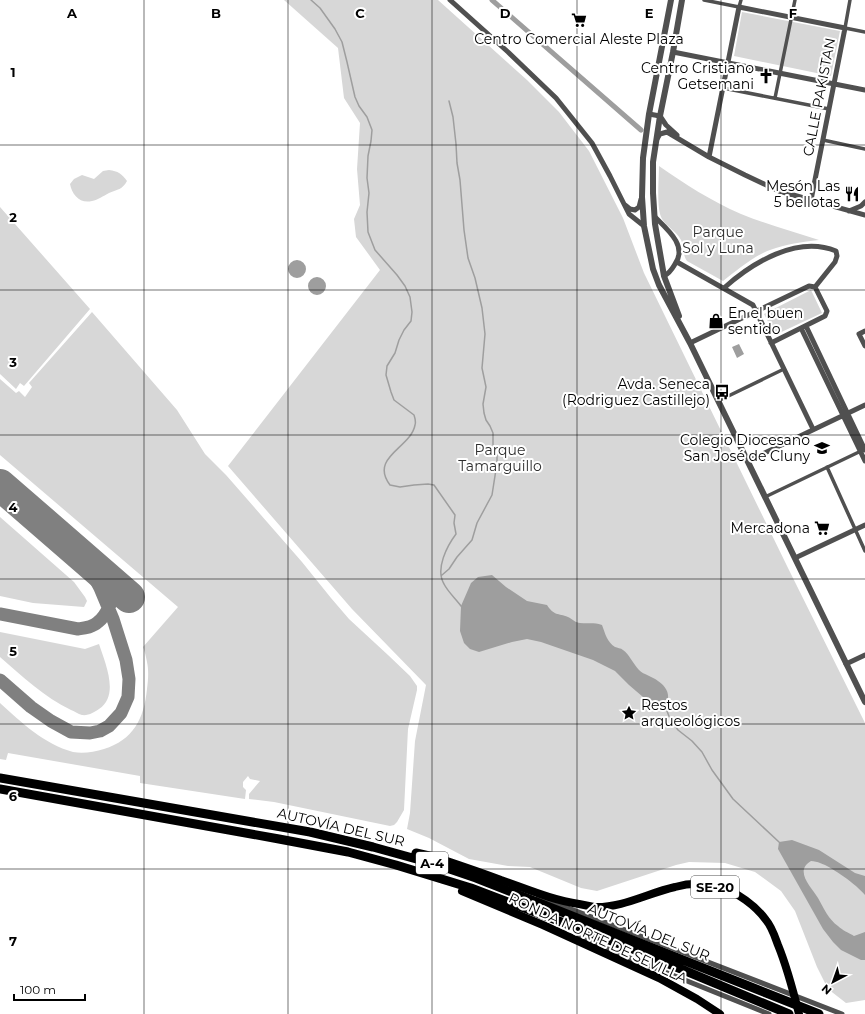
<svg xmlns="http://www.w3.org/2000/svg" width="865" height="1014" viewBox="0 0 865 1014" font-family="Montserrat,sans-serif">
	<rect width="100%" height="100%" fill="#fff"/>
	<path fill="#d7d7d7" d="M284,0h154l89,80 32,32 30,39 34,67 21,55 143,293 78,157v277l-19,3 -18,-14 -11,-22 -22,-56 -14,-20 -26,-19 -30,-9 -36,-1 -13,3 -79,26 -16,-3 -51,-21 -22,-1 -39,-7 -40,-21 -22,-9 3,-16 5,-72 11,-56 -74,-76 -124,-143 152,-196 -24,-33 -2,-18 6,-14 -3,-36 3,-46 -16,-25 -6,-50z
		M742,12l98,19 -9,45 -97,-20z
		M659,166c26,18 52,35 82,48 25,10 52,18 78,26 -17,2 -33,4 -49,10 -15,5 -34,21 -47,31l-36,-20c-5,-7 -2,-13 -6,-21 -5,-9 -14,-13 -19,-21 -6,-11 -3,-39 -3,-53z
		M109,170c9,1 13,4 18,11 -5,9 -9,8 -18,12 -6,3 -11,7 -17,8 -12,3 -20,-6 -22,-17l4,-5 8,-4 12,4 9,-8z
		M0,207l90,102 -66,77 -4,-3 -4,6 -16,-15z
		M811,290l11,23 -47,22 -11,-21z
		M92,312l85,98 28,44 21,21 76,87 29,36 18,21 39,36 22,21 7,10v4l-9,39 -4,81 -7,12 -3,3 -4,1 -116,-24 -25,-3v-5l11,-13 -10,-2 -2,-3 -5,6v5l3,3 -1,9 -105,-16v-7l-132,-23 -2,7 -6,-1v-56c22,20 44,41 73,49 10,2 21,0 31,-3 29,-9 40,-30 43,-60 1,-8 2,-18 0,-27 -1,-5 -2,-10 -4,-15l35,-40 -178,-152v-76l16,14 3,-2 6,6 7,-10 -3,-4z
		M0,517l74,65 11,15 2,4 -3,6 -51,-4 -33,-7z
		M0,632l85,17 14,-5c6,19 21,51 0,65 -4,3 -11,7 -17,6 -4,-1 -8,-4 -11,-5 -27,-13 -49,-34 -71,-53z"/>
	<path fill="#9e9e9e" d="M288 269a9 9 0 1 1 18 0a9 9 0 1 1-18 0Z
		M308 286a9 9 0 1 1 18 0a9 9 0 1 1-18 0Z
		M739,344l5,10 -7,4 -5,-11z
		M492,575l14,12 21,14 20,4c7,11 11,8 21,12 4,2 8,6 12,6 9,1 13,-1 22,2 3,8 5,17 13,22 2,1 6,1 8,3 6,4 11,15 16,20 5,5 13,6 19,11 8,5 14,15 7,23l-6,-1 -16,-6 -14,-12 -14,-14 -22,-11 -52,-18 -14,-3 -15,3 -33,10 -9,-3 -6,-6 -4,-12 1,-25 10,-23 7,-6z
		M792,840l27,10 36,23 10,3v19c-8,-10 -33,-28 -45,-32 -2,-1 -6,-2 -9,-2 -17,10 0,26 7,37 5,9 11,22 20,28 4,4 11,7 16,10l11,-4v28h-4l-20,-10 -8,-8 -10,-13 -45,-80 1,-7z"/>
	<g fill="none" stroke-linecap="round" stroke-linejoin="round">
		<path stroke="#9e9e9e" stroke-width="1.5" d="M311,0l9,8 15,21 7,13 5,20 8,35 4,9 8,11 5,13 -1,11 -3,15 -1,22 2,15 -2,19 1,20 7,18 22,25 8,11 5,11 2,15 -1,9 -7,9 -5,10 -4,13 -8,13 -1,9 5,17 3,8 20,15c1,3 2,7 1,10 -4,23 -46,32 -25,60l10,2 14,-2 14,-1 6,1 21,30 -1,8 2,11c-9,12 -21,35 -12,50 4,8 12,15 17,22l2,1
			M442,575l7,-6 8,-12 15,-17 5,-17 15,-28 5,-32v-8l-4,-8v-14l-3,-7 -4,-6 -2,-7 -1,-9 3,-17 -4,-19 3,-34 -3,-26 -7,-30 -7,-20 -4,-28 -4,-50 -3,-17 -1,-19 -3,-27 -4,-16
			M664,703l6,16 8,11 14,11 10,11 10,18 21,29 46,43"/>
		<path stroke="#9e9e9e" stroke-width="5" d="M492,0l149,130"/>
		<path stroke="#808080" stroke-width="13" d="M0,614l78,15c7,-1 15,-2 20,-7 8,-6 17,-24 15,-34 -2,-9 -17,-19 -23,-25
			M0,680l31,27 20,14 20,11 19,1 10,-2 9,-5 12,-13 7,-16 1,-18 -3,-19 -13,-41 -13,-31 -7,-13 -25,-31"/>
		<path stroke="#808080" stroke-width="32" d="M0,485l129,112"/>
		<path stroke="#505050" stroke-width="3.5" d="M704,0l35,7 2,-7
			M850,0l-5,28 20,4
			M723,88l106,21
			M775,98l20,-98
			M823,140l42,9
			M718,401l66,-32
			M827,467l38,84
			M765,497l96,-46"/>
		<path stroke="#505050" stroke-width="5" d="M450,0l58,52 48,46 36,45 18,33 19,38 15,12
			M673,52l192,38
			M649,114l11,2 6,9 11,10
			M657,139l3,-5 7,-2 42,25 36,18 34,16 86,24
			M709,157l30,-150 106,21 -34,172
			M625,205l5,4 5,1 4,-3 2,-8
			M849,211l12,-5 4,-4
			M655,217c12,12 33,29 20,47 -3,5 -5,9 -11,12
			M677,262l76,43 60,124
			M724,288c28,-25 73,-53 112,-37l1,5 -2,6 -20,25
			M806,326l59,124
			M801,328l64,133
			M865,331l-6,3 6,12
			M690,343l119,-57 6,1
			M771,343l54,-27 2,-5 -12,-24
			M748,461l117,-56
			M795,558l70,-33
			M846,664l19,-9
			M538,898l33,11 271,105
			M578,937l191,77"/>
		<path stroke="#505050" stroke-width="6" d="M671,0l-22,114 -6,44 -1,39 2,29 9,43 6,16 31,58 175,359
			M679,316l-15,-40 -9,-52 -2,-31v-31l7,-46 13,-64 9,-52"/>
		<path stroke="#000" stroke-width="8" d="M438,858c21,7 42,14 63,22 26,9 51,20 78,24 5,1 10,2 15,3 29,1 54,-14 81,-20 14,-4 31,-4 45,0 17,5 36,19 46,33 6,7 9,17 12,25 9,22 15,45 21,69
			M462,891l81,34 116,53 38,21 23,15"/>
		<path stroke="#000" stroke-width="9" d="M0,778l310,54 63,15 65,18 38,13 343,136
			M0,789l279,50 69,13 48,13 75,23 162,61 156,65
			M416,853l22,5"/>
	</g>
	<path fill="none" stroke="#000" stroke-width="1" stroke-opacity="0.55" d="M144,0v1014M288,0v1014M432,0v1014M577,0v1014M721,0v1014M0,145h865M0,290h865M0,435h865M0,579h865M0,724h865M0,869h865"/>
	<defs>
		<g id="supermarket-bare" transform="scale(1.2)"><path d="M-6-5.5h2.5l.6 2H6L4.5 2H-2.5L-4.4-4H-6ZM-1.5 3.2a1.3 1.3 0 1 0 .1 0ZM3 3.2a1.3 1.3 0 1 0 .1 0Z" fill="#000" stroke="#fff" stroke-width="2.5" paint-order="stroke"/></g>
		<g id="church-bare" transform="scale(1.2)"><path d="M-1.2-6h2.4v3.5h3.3v2.4h-3.3V6h-2.4V-.1h-3.3v-2.4h3.3Z" fill="#000" stroke="#fff" stroke-width="2.5" paint-order="stroke"/></g>
		<g id="restaurant-bare" transform="scale(1.2)"><path d="M-5-6h1v4h1v-4h1v4h1v-4h1v5L-1.5 .5V6h-2V.5L-5-1ZM5-6V6H3V1.5H1.5Q1.5-4 5-6Z" fill="#000" stroke="#fff" stroke-width="2.5" paint-order="stroke"/></g>
		<g id="shop-bare" transform="scale(1.2)"><path d="M-5-2.5h2.3a2.7 3.5 0 0 1 5.4 0H5L5.5 6h-11ZM-1.5-2.5h3a1.5 2.3 0 0 0-3 0Z" fill="#000" stroke="#fff" stroke-width="2.5" paint-order="stroke"/></g>
		<g id="bus-bare" transform="scale(1.2)"><path d="M-5-6H5V4H4V6H2V4H-2V6H-4V4H-5ZM-3.5-4V0h7V-4ZM-3.5 1.2v1.5H-2V1.2ZM2 1.2v1.5H3.5V1.2Z" fill="#000" stroke="#fff" stroke-width="2.5" paint-order="stroke"/></g>
		<g id="school-bare" transform="scale(1.2)"><path d="M0-5L7-2L0 1L-7-2ZM-4 1L0 2.5L4 1V4Q0 6-4 4Z" fill="#000" stroke="#fff" stroke-width="2.5" paint-order="stroke"/></g>
		<g id="sight-bare" transform="scale(1.2)"><path d="M0-6L1.8-2.2L6-1.7L2.9 1.2L3.7 5.4L0 3.3L-3.7 5.4L-2.9 1.2L-6-1.7L-1.8-2.2Z" fill="#000" stroke="#fff" stroke-width="2.5" paint-order="stroke"/></g>
	</defs>
	<g fill-rule="evenodd">
		<use href="#supermarket-bare" x="579" y="20"/>
		<use href="#church-bare" x="766" y="76"/>
		<use href="#restaurant-bare" x="852" y="194"/>
		<use href="#shop-bare" x="716" y="321"/>
		<use href="#bus-bare" x="722" y="392"/>
		<use href="#school-bare" x="822" y="448"/>
		<use href="#supermarket-bare" x="822" y="528"/>
		<use href="#sight-bare" x="629" y="713"/>
	</g>
	<g text-anchor="middle" dominant-baseline="central" stroke-width="4" stroke-linejoin="round" paint-order="stroke">
		<g fill="#fff" stroke="#4c4c4c" stroke-width="1">
			<rect x="416" y="852" width="32" height="22" rx="3"/>
			<rect x="691" y="876" width="48" height="22" rx="3"/>
		</g>
		<g font-size="13" font-weight="bold" fill="#000">
			<text x="432" y="863">A-4</text>
			<text x="715" y="887">SE-20</text>
		</g>
		<g font-size="14" fill="#000" stroke="#fff" text-anchor="end">
			<text x="579" y="39" text-anchor="middle">Centro Comercial Aleste Plaza</text>
			<text x="754" y="68">Centro Cristiano<tspan x="754" dy="16">Getsemani</tspan></text>
			<text x="840" y="186">Mesón Las<tspan x="840" dy="16">5 bellotas</tspan></text>
			<text x="728" y="313" text-anchor="start">En el buen<tspan x="728" dy="16">sentido</tspan></text>
			<text x="710" y="384">Avda. Seneca<tspan x="710" dy="16">(Rodriguez Castillejo)</tspan></text>
			<text x="810" y="440">Colegio Diocesano<tspan x="810" dy="16">San José de Cluny</tspan></text>
			<text x="810" y="528">Mercadona</text>
			<text x="641" y="705" text-anchor="start">Restos<tspan x="641" dy="16">arqueológicos</tspan></text>
		</g>
		<g font-size="14" fill="#000" stroke="#fff">
			<text transform="translate(819 97) rotate(-79)">CALLE PAKISTAN</text>
			<text transform="translate(341 827) rotate(13)">AUTOVÍA DEL SUR</text>
			<text transform="translate(649 932) rotate(22)">AUTOVÍA DEL SUR</text>
			<text transform="translate(598 938) rotate(25)">RONDA NORTE DE SEVILLA</text>
		</g>
		<g font-size="14" fill="#2e2e2e" stroke="#fff">
			<text x="718" y="232">Parque<tspan x="718" dy="16">Sol y Luna</tspan></text>
			<text x="500" y="450">Parque<tspan x="500" dy="16">Tamarguillo</tspan></text>
		</g>
	</g>
	<g font-size="13" text-anchor="middle" font-weight="bold" fill="#000" stroke="#fff" stroke-width="4" stroke-linejoin="round" paint-order="stroke">
		<text x="72" y="18">A</text>
		<text x="216" y="18">B</text>
		<text x="360" y="18">C</text>
		<text x="505" y="18">D</text>
		<text x="649" y="18">E</text>
		<text x="793" y="18">F</text>
		<text x="13" y="77">1</text>
		<text x="13" y="222">2</text>
		<text x="13" y="367">3</text>
		<text x="13" y="512">4</text>
		<text x="13" y="656">5</text>
		<text x="13" y="801">6</text>
		<text x="13" y="946">7</text>
	</g>
	<g transform="translate(833 982) rotate(221)" stroke="#ffffff" stroke-width="3" paint-order="stroke">
	<path d="M0-3L7 15L0 10L-7 15Z" fill="#000000"/>
	<text y="-6" font-size="11" font-weight="bold" text-anchor="middle" fill="#000000">N</text>
	</g>
	<path d="M14 994v6h71v-6" fill="none" stroke="#000000" stroke-width="2"/>
	<text x="20" y="994" font-size="12" fill="#000000" stroke="#ffffff" stroke-width="3" paint-order="stroke">100 m</text>
</svg>
